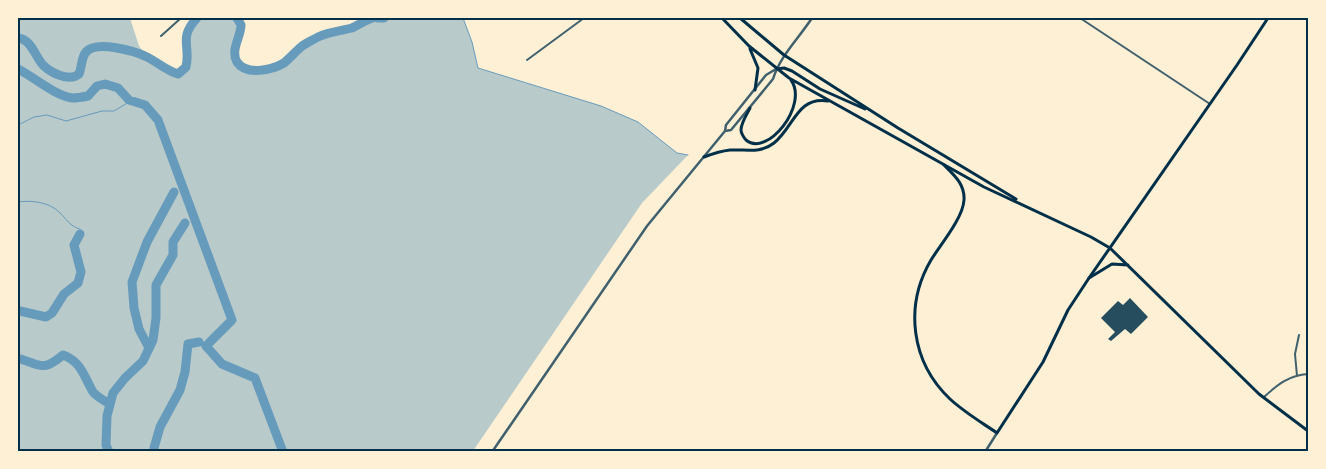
<svg xmlns="http://www.w3.org/2000/svg" width="1326" height="469" viewBox="0 0 1326 469" font-family="Lora,serif">
	<rect width="100%" height="100%" fill="#fdf0d5"/>
	<path fill="#b9caca" d="M18,18h112l9,28 7,10 32,18 8,-8c5,-20 -8,-28 11,-48h40l4,7 -2,14 -4,8 -1,7 2,7 5,5 7,4h12l13,-3 11,-5 18,-15 26,-14 25,-6 20,-9h90l9,24 6,26 123,38 37,16 39,31 11,2 -46,48 -169,248h-455z"/>
	<g fill="none" stroke-linecap="round" stroke-linejoin="round">
		<path stroke="#669bbc" stroke-width="1" d="M463,18l9,24 6,26 123,38 37,16 39,31 11,2
			M18,125l16,-8 13,-2 19,6 36,-10h12l15,-9
			M18,202c13,-2 31,0 41,10 8,7 10,14 21,17
			M18,310l2,1 -2,2"/>
		<path stroke="#669bbc" stroke-width="9" d="M237,18l4,7c0,12 -11,25 -4,37 9,14 35,8 47,1 6,-5 11,-11 17,-16 5,-4 12,-7 17,-10 11,-5 22,-6 34,-9 7,-3 13,-8 21,-10
			M378,18h6
			M18,38c13,1 17,18 25,27 8,8 26,17 36,9 3,-7 2,-16 7,-22 10,-12 49,-1 61,5 10,5 20,14 31,17l8,-7c5,-21 -8,-29 11,-49
			M18,69c16,8 36,26 54,29 5,0 11,-1 16,-2l9,-10 8,-2 13,4 11,12 16,5 13,15 74,200 -26,26 16,18 33,14 28,74
			M20,311l26,6 6,-4 12,-19 14,-11 3,-11 -7,-27 6,-11
			M149,348l-10,-19 -5,-21 -2,-26 15,-40 27,-50
			M21,359c22,8 24,11 42,-4 19,7 21,22 30,37 4,5 12,9 17,12
			M109,452l-3,-7 1,-29 6,-23 12,-15 18,-17 10,-21 3,-22v-33l17,-30v-13l12,-19
			M155,452l-1,-4 6,-21 20,-37 5,-18 3,-28 11,-2"/>
	</g>
	<path fill="#264d5e" d="M1130,298l18,19 -17,17 -6,-5 -14,12 -3,-2 7,-7 -14,-14 17,-17 5,4z"/>
	<g fill="none" stroke-linecap="round" stroke-linejoin="round">
		<path stroke="#3f606c" stroke-width="2" d="M1080,18l130,86
			M161,36l20,-18
			M527,60l57,-42
			M1297,376l-2,-22 4,-19
			M1264,397c13,-12 25,-22 44,-23"/>
		<path stroke="#3f606c" stroke-width="2.5" d="M725,131l6,-1 42,-51c7,-23 26,-41 39,-61
			M492,452l155,-226 78,-95 1,-6 40,-50 10,-6
			M985,452l12,-19"/>
		<path stroke="#003049" stroke-width="3" d="M944,165c10,10 21,19 20,35 -1,18 -23,44 -33,60 -27,46 -20,102 19,139 14,13 31,23 47,34l46,-71 25,-52 21,-32 148,-213 31,-47"/>
		<path stroke="#003049" stroke-width="3" d="M722,18l27,28 40,32 195,109 107,50 19,11 149,146 49,37
			M740,18l44,37 114,73 118,71
			M750,49l8,19 -3,22
			M777,69l7,-1 8,3 28,18 45,20
			M750,108c-3,6 -9,15 -9,22 0,3 3,8 5,10 21,18 63,-35 45,-60
			M704,157c8,-3 17,-6 26,-7 16,-1 30,4 44,-7 20,-16 23,-47 54,-42
			M1089,278l23,-14 16,1"/>
	</g>
	<rect width="1326" height="469" fill="none" stroke="#fdf0d5" stroke-width="38"/>
	<rect x="19" y="19" width="1288" height="431" fill="none" stroke="#003049" stroke-width="2"/>
</svg>
